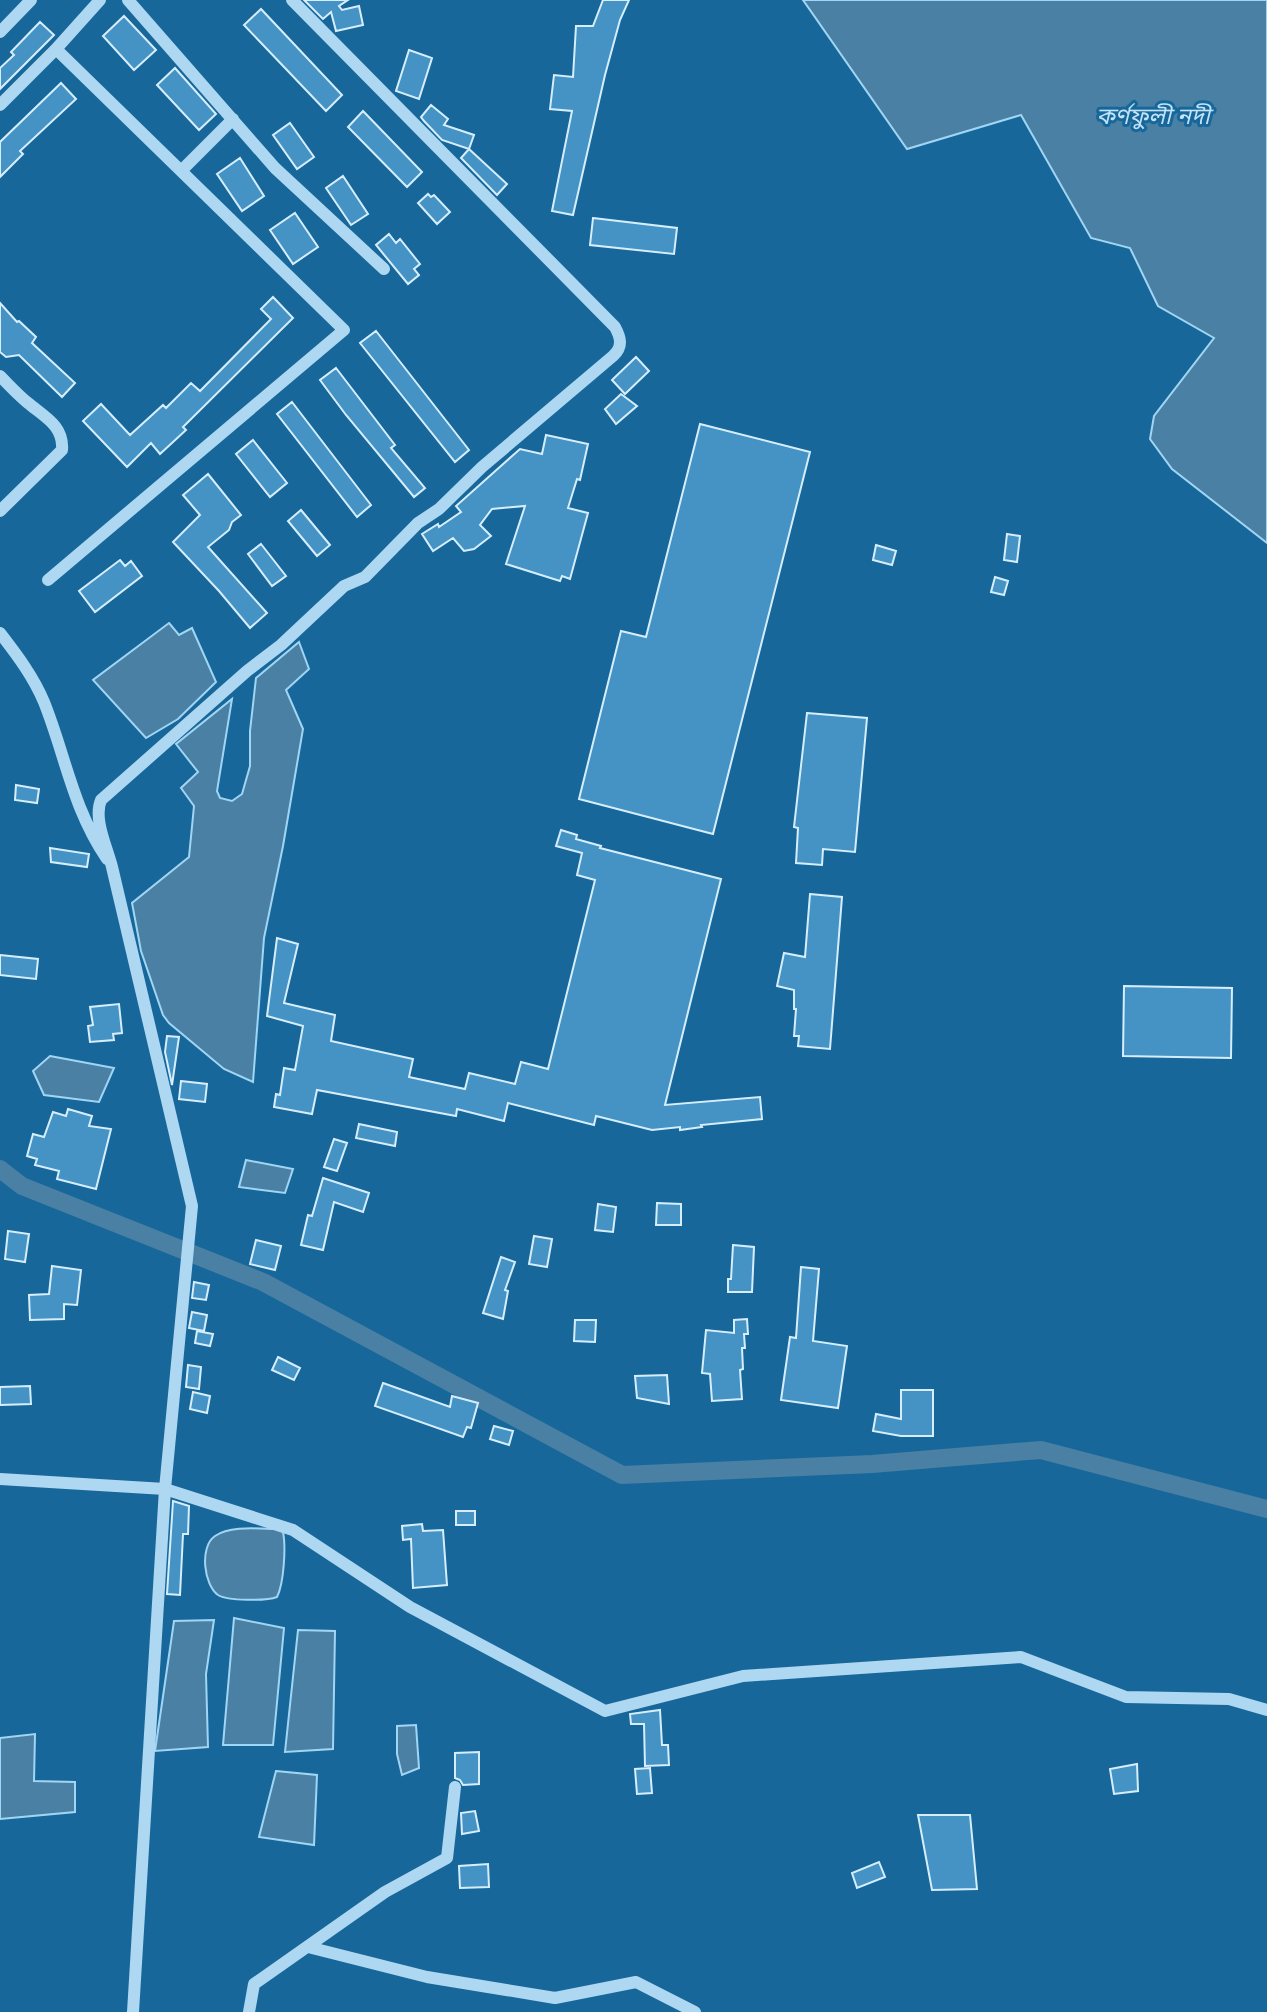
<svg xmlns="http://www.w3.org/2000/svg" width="1267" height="2012" viewBox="0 0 1267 2012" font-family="Montserrat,'Noto Sans Bengali',sans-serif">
	<rect width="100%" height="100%" fill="#18679b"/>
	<path fill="#4980a4" stroke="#a1d5f4" stroke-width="2" d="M803,0h464v543l-95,-74 -22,-30 4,-23 60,-78 -56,-32 -28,-58 -39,-10 -70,-123 -114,34z
		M169,623l10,12 13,-7 24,54 -38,37 -32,19 -53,-58z
		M299,642l10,27 -23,21 17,39 -20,117 -19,92 -11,144 -29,-13 -55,-46 -6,-8 -22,-64 -9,-48 57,-46 5,-51 -13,-18 17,-16 -22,-28 56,-45 -15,92 3,7 12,3 10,-7 8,-28v-35l6,-53z
		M50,1056l64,12 -15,34 -55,-7 -11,-24z
		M246,1160l47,9 -8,24 -46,-6z
		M279,1529l4,3c3,15 1,51 -6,65 -10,4 -50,4 -59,-2 -14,-10 -19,-48 -3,-59 16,-11 45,-7 64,-7z
		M234,1618l50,10 -11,117h-50z
		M214,1620l-8,54 2,73 -53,4 19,-130z
		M298,1630l37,1 -2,118 -48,3z
		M416,1725l3,43 -17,7 -5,-21v-28z
		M35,1734l-1,47 41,1v30l-75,7v-81z
		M276,1771l41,4 -3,70 -55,-8z"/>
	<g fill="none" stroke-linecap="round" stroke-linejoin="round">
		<path stroke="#4980a4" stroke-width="18" d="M0,1169l22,17 241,96 359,193 250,-11 169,-14 226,59"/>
	</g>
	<path fill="#4493c4" stroke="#d6eefc" stroke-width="2" d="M304,0h44l-9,6 3,4 17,-4 4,19 -27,6 -5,-19 -8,7z
		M603,0h26l-9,20 -15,55 -32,140 -21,-4 20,-100 -22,-2 4,-34 19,2 3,-51h17z
		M261,9l81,86 -16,16 -82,-86z
		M124,16l32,34 -22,20 -31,-34z
		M40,22l14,13 -54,54v-21l14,-13 -3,-3z
		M409,50l23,8 -13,41 -23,-8z
		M175,68l41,46 -17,16 -42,-45z
		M61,83l15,16 -56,52 3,3 -23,23v-35z
		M431,105l17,14 -4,6 30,10 -5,14 -27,-9 -18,-19 -3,-4z
		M363,111l59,61 -15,15 -59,-60z
		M290,123l24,34 -17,12 -24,-34z
		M469,149l38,35 -10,11 -36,-37z
		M240,158l24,38 -22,15 -25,-37z
		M343,176l25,38 -17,11 -25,-37z
		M428,194l3,3 3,-2 16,17 -13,12 -19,-21z
		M295,213l23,34 -25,17 -23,-34z
		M593,218l84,10 -3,26 -84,-9z
		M389,234l7,9 4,-4 20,25 -6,5 5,6 -11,9 -32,-39z
		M273,297l20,21 -110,109 3,3 -26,24 -9,-11 -24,24 -44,-46 18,-17 29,31 33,-30 3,3 25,-25 9,8 71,-72 -10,-10z
		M0,303l17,19 2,-1 17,16 -4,6 43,40 -13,14 -43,-42 -13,2 -6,-5z
		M376,331l93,119 -14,12 -95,-119z
		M636,357l13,14 -24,23 -13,-14z
		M336,368l59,77 -4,3 34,40 -11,9 -68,-82 -26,-35z
		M621,394l16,12 -21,18 -11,-15z
		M292,402l79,103 -14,12 -80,-103z
		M700,424l110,28 -97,382 -134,-35 42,-168 25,6z
		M546,435l42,9 -8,36 -3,-1 -9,29 20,5 -18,66 -8,-3 -2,5 -54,-17 19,-58 -33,3 -12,16 11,11 -17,13 -10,2 -11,-13 -20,13 -11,-17 16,-10 1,3 22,-15 -5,-6 64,-57 22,5z
		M253,440l34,43 -17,14 -34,-43z
		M208,474l33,41 -9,7 -3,8 -21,17 59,66 -17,15 -31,-37 -46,-49 27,-27 -17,-20z
		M301,510l29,35 -13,11 -29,-35z
		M1007,534l13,2 -3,26 -13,-2z
		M261,544l25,32 -14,10 -24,-32z
		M876,545l20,6 -4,14 -19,-5z
		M120,560l5,6 6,-5 11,15 -47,36 -16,-21z
		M995,577l13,4 -4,14 -13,-3z
		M807,713l60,5 -12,134 -32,-3 -1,16 -26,-2 2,-35 -4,-1z
		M16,785l23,4 -2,14 -22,-3z
		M561,830l16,5 -1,4 25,7 -1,2 121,31 -56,226 95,-8 2,22 -61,6 1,2 -22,3v-3l-28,3 -56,-14 -2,9 -86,-22 -4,18 -47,-12 -1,7 -139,-26 -5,24 -38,-7 2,-13 4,1 4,-27 11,2 8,-44 -36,-10 10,-78 21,6 -14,59 51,12 -4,26 82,18 -4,18 56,12 4,-16 46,11 6,-22 27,7 47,-189 -18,-5 5,-22 -26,-7z
		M50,848l39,6 -2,13 -36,-5z
		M810,894l32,3 -12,152 -32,-3 1,-10h-5l2,-27h-2v-19l-17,-4 7,-33 21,4z
		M0,955l38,4 -2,20 -36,-4z
		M1124,986l108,2 -1,70 -108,-2z
		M119,1004l3,29 -9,1 1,6 -24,2 -2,-16 5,-1 -3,-18z
		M167,1036l12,1 -7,48 -7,-33z
		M181,1081l26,3 -2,18 -26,-3z
		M68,1109l24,7 -3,10 22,3 -15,60 -39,-10 2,-8 -24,-6 2,-6 -10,-3 6,-22 11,3 9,-25 13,4z
		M359,1124l38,8 -2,14 -39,-8z
		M334,1139l13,4 -10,28 -13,-4z
		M323,1178l46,15 -6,19 -29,-10 -11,48 -22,-5 7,-30 4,1z
		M657,1203l24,1v21h-25z
		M598,1204l18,3 -3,25 -18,-2z
		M8,1231l21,3 -4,28 -20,-3z
		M534,1236l18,3 -5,28 -18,-3z
		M256,1240l25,6 -6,24 -25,-6z
		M733,1245l21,2 -2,45h-24v-13h3z
		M501,1257l14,5 -10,28 3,1 -5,28 -20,-6z
		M52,1266l29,4 -4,35 -13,-1v15l-34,1 -1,-25 20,-1z
		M801,1267l18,2 -6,72 34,5 -9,62 -57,-8 9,-63 6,1z
		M194,1282l15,3 -3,15 -14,-2z
		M192,1312l15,3 -3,16 -15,-3z
		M747,1319l1,15h-4l1,14h-3l1,21 -3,1 2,29 -30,2 -2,-27 -8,-1 4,-43 28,3v-13z
		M575,1320h21l-1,22 -21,-1z
		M197,1331l16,3 -3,12 -15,-3z
		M278,1357l22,11 -6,12 -22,-10z
		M188,1365l13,2 -2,22 -13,-2z
		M667,1375l2,29 -32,-6 -2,-22z
		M383,1383l67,24 2,-11 26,7 -7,25 -4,-1 -4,10 -88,-31z
		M30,1386l1,18 -31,1v-18z
		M901,1390h32v46h-32l-28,-5 3,-17 25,5z
		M193,1392l17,4 -3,17 -17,-4z
		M494,1426l19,5 -4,14 -19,-6z
		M173,1501l16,5 -1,28h-5l-3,61 -13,-1z
		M456,1511h19v14h-19z
		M422,1524l1,7 20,-1 4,55 -34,3 -2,-49 -8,1 -1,-14z
		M660,1710l2,35h6l1,20 -24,1 -1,-42h-13l-1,-10z
		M479,1752v32l-16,1 -3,-5 -5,-2v-25z
		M1137,1764l1,27 -24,3 -4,-25z
		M650,1768l2,25 -15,1 -2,-25z
		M475,1811l4,20 -17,3 -1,-21z
		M918,1815h52l7,74 -45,1z
		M879,1862l6,15 -28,11 -5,-15z
		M488,1864l1,23 -29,1 -1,-22z"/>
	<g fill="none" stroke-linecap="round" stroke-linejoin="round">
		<path stroke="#aed8f2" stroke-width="12" d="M128,0l147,168 109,101
			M0,32l31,-32
			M0,105l56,-56 44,-49
			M181,171l52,-52
			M0,376c9,9 18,19 28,27 17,14 36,23 34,47l-62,61
			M48,580l296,-250 -288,-281
			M0,633c17,22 33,43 44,69 22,55 28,105 63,157
			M0,1479l165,10 128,41 117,77 195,104 138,-35 278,-19 105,40 103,2 38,11
			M308,1947l119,30 128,21 81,-16 59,30
			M133,2012l32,-523 27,-283 -80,-339c-5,-20 -19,-48 -11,-67l146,-129 34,-26 63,-59 21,-9 53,-54 21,-14 43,-42 131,-111c10,-9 8,-18 2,-29l-323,-327
			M249,2012l5,-28 131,-92 62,-34 8,-71"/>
	</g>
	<g text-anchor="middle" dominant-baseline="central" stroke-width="6" stroke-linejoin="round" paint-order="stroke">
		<g font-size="23" font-style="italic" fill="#c2e4f9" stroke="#18679b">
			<text x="1153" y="116">কর্ণফুলী নদী</text>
		</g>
	</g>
</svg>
